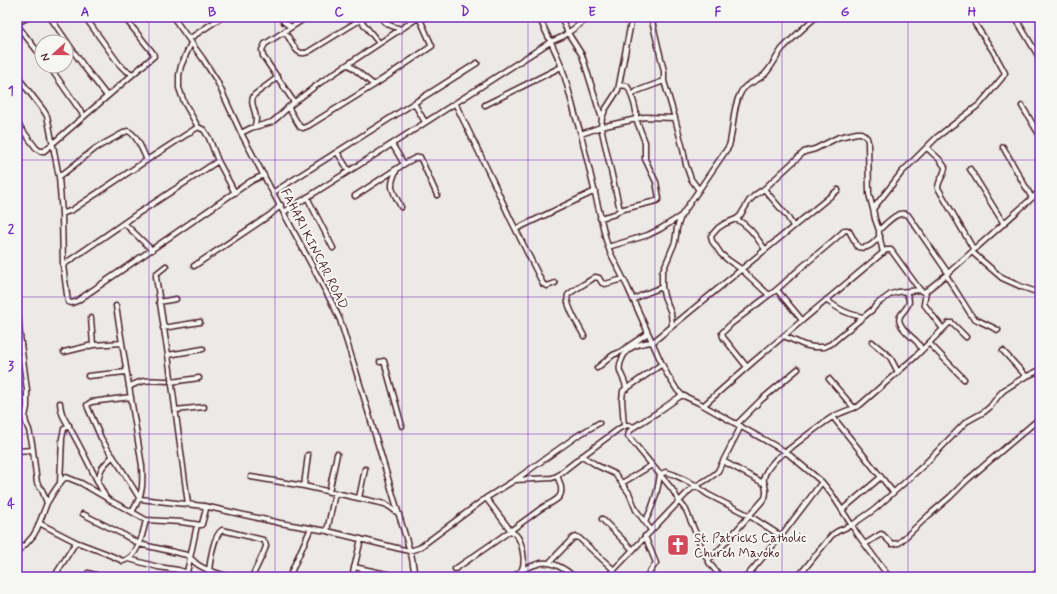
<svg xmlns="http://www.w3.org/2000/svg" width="1057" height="594" viewBox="0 0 1057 594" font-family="Mynerve,sans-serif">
	<rect width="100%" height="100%" fill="#ece9e6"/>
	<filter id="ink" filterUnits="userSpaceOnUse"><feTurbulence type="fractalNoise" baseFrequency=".025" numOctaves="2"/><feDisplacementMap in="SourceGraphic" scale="8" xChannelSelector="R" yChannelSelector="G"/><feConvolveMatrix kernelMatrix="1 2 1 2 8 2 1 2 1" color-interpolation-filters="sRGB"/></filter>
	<g filter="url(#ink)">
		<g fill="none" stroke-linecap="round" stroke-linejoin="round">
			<g stroke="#4a1f2b" stroke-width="7">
				<path id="minor" d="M50,17l35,51 22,28
					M85,17l34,47 6,6 8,4
					M173,17l30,42 14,22 24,52 92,172 7,15 16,51 43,144 13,43 3,19
					M280,17l4,5 7,5
					M358,17l21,26
					M380,17c6,8 12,9 21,12
					M539,17c7,16 16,32 22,48 8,23 12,46 20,69l25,106 4,12 18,36 34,76 5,10 10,16 5,5 17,8 87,49 36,30 11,14 25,39 31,42
					M561,17l7,16 14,22 16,52 4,11
					M650,17l2,4 12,50v10l11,37 8,31 3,16 5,14 8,11
					M1015,17l25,42
					M17,23l12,-6
					M17,25l25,32
					M284,32c9,7 10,26 24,20l52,-32
					M189,39l33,-22
					M191,43l-10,23 -2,9v13l5,14 14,25 6,3 5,8 9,23 17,32
					M348,64l26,21
					M49,66l35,50
					M17,76l27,35 3,5 2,9 10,52 3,37 1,51 5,37 4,1 5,-2 174,-120 13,-6
					M632,95l5,-4 27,-10
					M294,102l-31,-46 -1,-6 3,-6 42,-27
					M414,103l11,19
					M455,103l37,76 18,39 33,66 4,2 8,-3
					M485,105l76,-38
					M1022,106l18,30
					M288,107l12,20 3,1 5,-2 66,-41 58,-39 -13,-29
					M17,123l19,25 4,3h4l110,-95 -1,-3 -29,-36
					M255,126c0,-2 1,-4 1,-7 0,-9 -7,-16 -2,-24l24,-18
					M241,133l10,-5 21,-6 6,-5 14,-13 29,-22 98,-65
					M581,134l20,-7 44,-10 30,1
					M1003,147l29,51
					M927,148l12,11 6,8c0,8 -7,13 -7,21l36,62
					M337,152l12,19
					M404,164l11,-6 5,-1 17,38
					M397,169c-9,19 -5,20 4,38
					M970,169l34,55
					M59,177l37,-29 31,-17c9,1 16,21 20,29
					M764,189l23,27 6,10
					M274,192l203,-129
					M355,196l49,-32 -12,-20
					M307,197l26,51
					M873,209l-4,-15 -1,-52 -1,-4 -3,-3 -3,-2h-4l-18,4 -24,12 -11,3 -40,37 -9,6 -6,6 -9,15 -4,3 -12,5 -6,4 -7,8 1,5 9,13 7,6 13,9 28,26c7,-3 19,-16 26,-22 17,-15 34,-28 50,-43h2l2,1 9,16c10,3 16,-4 22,-11
					M620,210l-19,-83 1,-9 3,-8 13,-20 14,-73
					M284,212l108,-68 158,-102 12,-5 28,-20
					M62,214l10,-4 75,-50 51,-33
					M600,218l15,-4 5,-4 36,-9 2,-1 1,-2 -3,-16 -11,-23v-17l-9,-23v-8l-2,-8 -4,-12 -3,-5 -8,-1
					M736,219c15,8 19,17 29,30
					M124,223l28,27
					M516,229l79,-38
					M879,230c7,-6 19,-21 29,-15l40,58
					M608,247l40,-12 12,-6 21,-13
					M972,252l30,26 20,9 18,6
					M883,253l-4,-19v-4l-4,-11 -2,-10 29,-37 35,-35 43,-33 22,-26 3,-5 -12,-22 -18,-27 -1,-7
					M63,265l74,-51 81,-53
					M166,266l-10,8v3l12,78 20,149
					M194,266l76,-51 11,-10
					M946,275l27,43 25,12
					M777,290l25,30
					M926,291l-2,13 9,12 10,13
					M906,292c1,3 3,6 3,9 0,9 -13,13 -9,22 3,8 11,13 17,19 2,2 3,5 5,8
					M17,299l3,37 7,54v17l-2,10 1,6 3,7 3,13 5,40 5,7 5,13 -10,26 -4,7 -7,8 -9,8
					M633,300l9,-5 20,-8
					M826,300c14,10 21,14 37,17
					M159,302l17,-3
					M116,306l26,160c1,20 1,28 -10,46
					M91,318l2,27
					M672,326l-1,-13 -7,-17 -2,-9v-14l13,-31 2,-14 4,-12 48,-70c5,-17 3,-38 12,-54 5,-10 17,-10 24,-18 7,-7 11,-17 17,-25 11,-11 22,-22 34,-32
					M163,328l37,-6
					M584,336c-4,-8 -20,-33 -16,-41 3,-4 22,-14 27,-18l4,1 3,5 3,1 18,-5
					M784,336l20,9 9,2h11l7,-3 8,-7 33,-27 5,-6 14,-10 7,-2 22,-2
					M872,342l18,15 8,15
					M929,343l35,36
					M1003,351l23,25
					M64,352l29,-7 29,-2
					M168,355l35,-6
					M380,362l4,-1 18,65
					M747,367l-24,-30 -1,-4 9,-9 38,-29
					M597,368l16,-13 7,-3 28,-19
					M88,376l38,-4
					M829,379l25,29
					M171,382l28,-4
					M129,387c13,-8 22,-7 37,-6
					M626,389c0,-8 -4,-11 -6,-18 -1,-4 0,-8 2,-12 5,-13 18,-16 31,-17l185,-152
					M682,395l-24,17 -24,15 -5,5 -1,4 44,53 7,12 7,9 19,45 5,9 11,13
					M131,397l-40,5 -4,3 1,3 13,30 8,13 10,14 21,34 64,7 76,17 47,8 82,20 10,-3 67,-50 29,-18 62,-44 22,-13
					M60,403c1,14 6,17 12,29 12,21 22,43 33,64
					M704,405l50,-44 132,-111h5l29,40 3,2 3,-1 20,-16 94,-84
					M175,410l29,-3
					M833,417l60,75
					M737,424l24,-24 37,-31
					M624,426l-2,-26 1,-9 39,-27
					M17,451l16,-1
					M582,456l16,10 17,8 14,19 7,17 15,20
					M723,461l42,23
					M251,477l53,9 81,18 5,3 9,7
					M515,480l37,-2 5,-2 28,-22 35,-26 8,-3 6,2
					M98,483c2,-15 4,-16 15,-27
					M622,483l30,-18
					M60,484l2,-46 2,-9 5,-4
					M304,486l4,-31
					M329,492l8,-38
					M359,498l6,-29
					M486,498l25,33c1,1 4,3 5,4 6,6 10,26 6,34 -1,3 -6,5 -9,8
					M47,503c5,-8 11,-20 19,-26l15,6 24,14 4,3 23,12 14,8 35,2 20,3 1,-1 4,-15 -2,-3
					M842,510l39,-33
					M83,514l41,21 15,9 48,11c4,3 6,6 10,9 9,7 22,9 33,13
					M602,519l31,31
					M645,522c8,-15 13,-31 15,-48l6,-2 9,3 20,10 12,9 43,22 31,20
					M39,523l37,19 29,11 18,8c15,-3 20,-28 23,-41
					M327,531l8,-38
					M645,536l11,27 -10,14
					M865,544l16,-10 2,1 9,9 7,-1 30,-28 21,-18 16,-16 74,-63
					M129,559l29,8 20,3 10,3
					M708,560l9,-8 48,-54c2,-8 1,-8 -1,-16 -2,-8 7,-17 12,-23 18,-13 36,-29 55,-41 9,-6 20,-8 29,-13l55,-48 34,-34h3l14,14
					M549,563l24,-25 4,-1 2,1 35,32
					M354,567l46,10
					M455,569c28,-19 56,-38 84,-59 5,-4 16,-8 20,-13 5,-6 1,-15 -2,-21
					M522,570c6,-3 13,-5 19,-7 11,-2 25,6 33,14
					M54,577l22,-35
					M86,577l2,-4 15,4
					M186,577l11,-52
					M208,577c2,-12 4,-40 14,-47l41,10c2,2 3,4 3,6 0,3 -12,26 -14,31
					M289,577l22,-49
					M352,577l9,-38
					M607,577l82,-86c9,-8 21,-11 29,-20l23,-45
					M746,577l35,-41 41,-54
					M798,577l29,-36 5,-6 6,-4 14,-6 23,-16 48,-43 43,-44 18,-10 6,-5 9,-12 5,-5 19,-12 17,-8
					M1031,577l9,-8"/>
			</g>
			<use href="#minor" stroke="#f6f6f2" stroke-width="4"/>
		</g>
	</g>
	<path fill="none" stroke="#7b2cbf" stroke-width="1" stroke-opacity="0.55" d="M149,17v560M275,17v560M402,17v560M528,17v560M655,17v560M782,17v560M908,17v560M17,160h1023M17,297h1023M17,434h1023"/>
	<defs>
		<g id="church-square" transform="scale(1.15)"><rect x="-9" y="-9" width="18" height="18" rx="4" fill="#d1495b" stroke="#f6f6f2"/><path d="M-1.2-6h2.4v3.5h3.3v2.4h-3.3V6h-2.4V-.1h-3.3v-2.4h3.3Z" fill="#fff"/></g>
	</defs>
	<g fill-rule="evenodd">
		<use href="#church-square" x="678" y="545"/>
	</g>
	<g text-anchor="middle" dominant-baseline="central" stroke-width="4" stroke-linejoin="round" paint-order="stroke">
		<g font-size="13" fill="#4a1f2b" stroke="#f6f6f2">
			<text transform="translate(314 249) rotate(63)">FAHARI KINCAR ROAD</text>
		</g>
		<g font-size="13" fill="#4a1f2b" stroke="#f6f6f2" text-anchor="start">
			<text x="694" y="538">St. Patricks Catholic<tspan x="694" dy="15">Church Mavoko</tspan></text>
		</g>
	</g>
	<rect width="1057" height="594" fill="none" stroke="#f6f6f2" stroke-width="44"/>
	<g transform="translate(54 54) rotate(249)"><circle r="19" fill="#f6f6f2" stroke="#b1a0a2"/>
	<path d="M0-3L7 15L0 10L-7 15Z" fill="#d1495b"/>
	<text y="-6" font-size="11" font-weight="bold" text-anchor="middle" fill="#4a1f2b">N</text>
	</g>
	<rect x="22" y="22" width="1013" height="550" fill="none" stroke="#7b2cbf" stroke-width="1.5"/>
	<g font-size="13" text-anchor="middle" font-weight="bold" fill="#7b2cbf">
		<text x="85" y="16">A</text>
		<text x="212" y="16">B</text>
		<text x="339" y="16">C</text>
		<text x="465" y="16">D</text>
		<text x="592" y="16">E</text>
		<text x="718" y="16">F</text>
		<text x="845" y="16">G</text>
		<text x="972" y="16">H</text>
		<text x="11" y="95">1</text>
		<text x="11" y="233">2</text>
		<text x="11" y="370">3</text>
		<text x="11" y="508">4</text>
	</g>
</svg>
